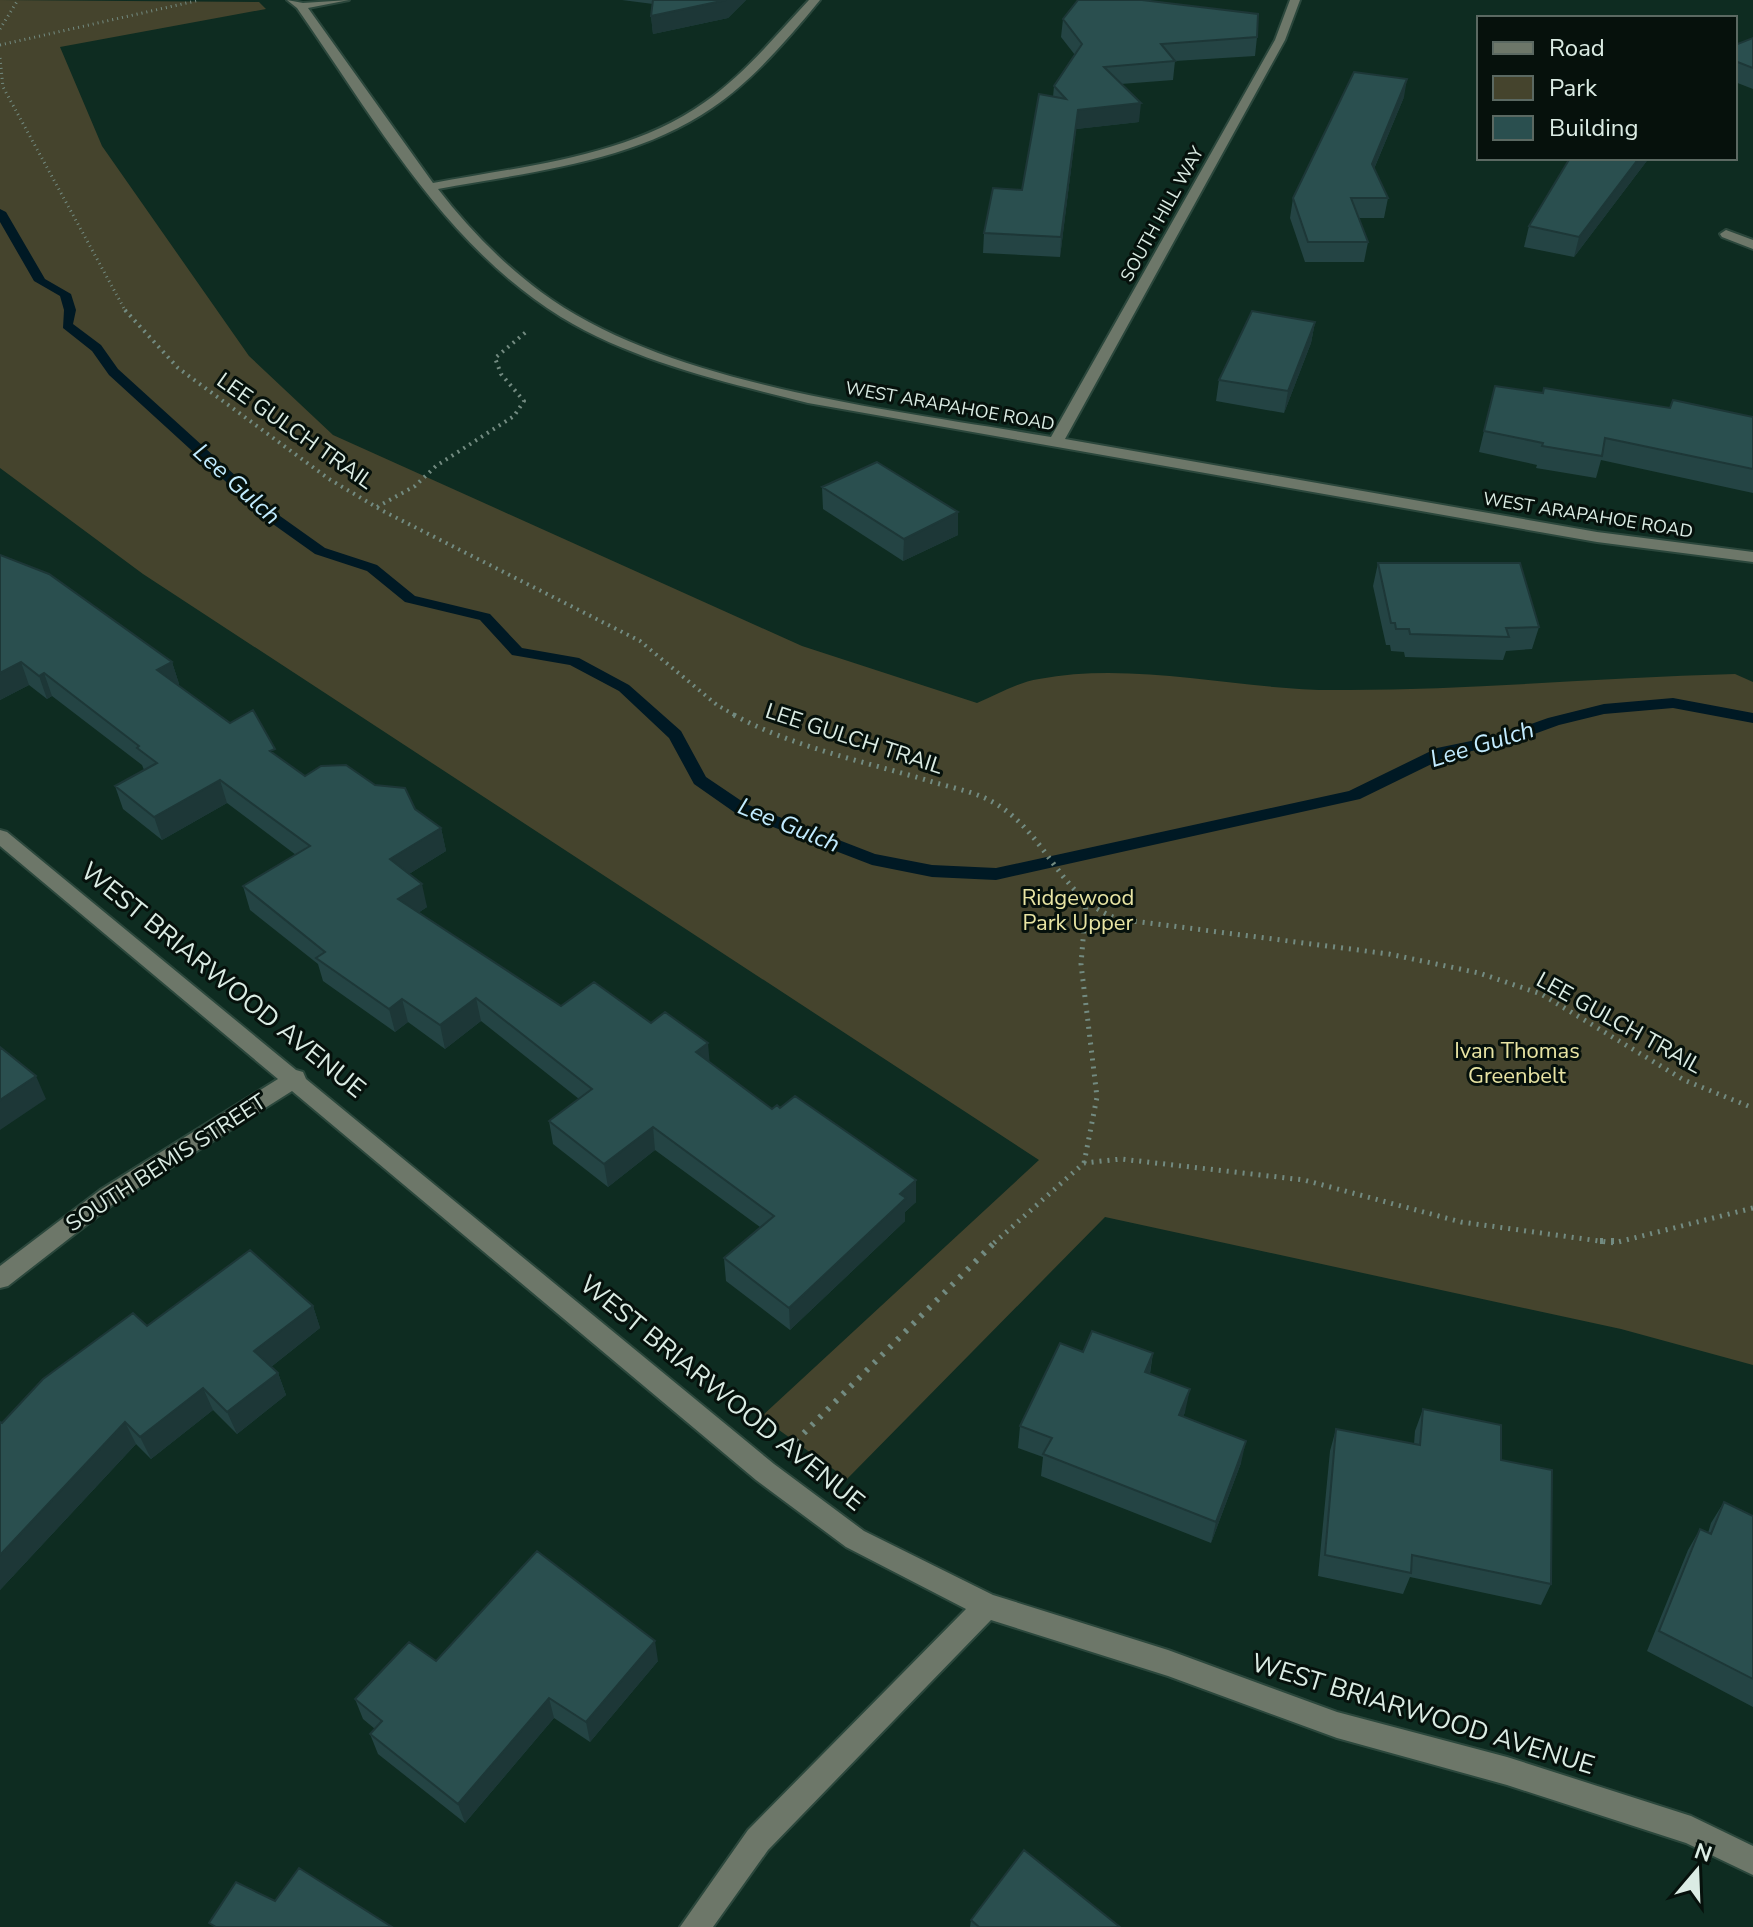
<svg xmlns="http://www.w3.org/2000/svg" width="1753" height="1927" viewBox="0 0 1753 1927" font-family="'Nunito Sans',sans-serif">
	<rect width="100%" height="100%" fill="#0e2c21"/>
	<path fill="#45442d" d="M0,0l259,2 7,7 -206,38 42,99 147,210 84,79 469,211 175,57c20,-8 41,-21 62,-24 98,-18 197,11 296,11 133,1 266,-13 400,-16l18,8v683l-132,-36 -516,-112 -258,262 -86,-62 278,-257 -896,-586 -143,-106z"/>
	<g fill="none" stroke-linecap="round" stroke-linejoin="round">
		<path fill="#001924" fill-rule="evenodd" d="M0,209l6,3 39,67 26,15 5,16 -3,14 28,21 17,24 162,147 45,32 52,17 38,31 75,18 32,34 57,10 50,27 52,46 25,46 40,27 129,50 57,11 64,3 353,-77 88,-43 63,-13 48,-17 56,-14 69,-6 80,15v10l-80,-15 -69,6 -45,11 -49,18 -62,13 -88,43 -364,81 -64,-3 -60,-12 -138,-53 -40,-28 -25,-46 -50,-47 -49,-26 -58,-10 -32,-35 -75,-18 -38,-31 -52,-17 -45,-32 -161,-147 -17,-24 -29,-23 1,-18 -4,-14 -26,-15 -34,-59z"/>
		<g stroke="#2b473c" stroke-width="4">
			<path id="minor" d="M287,0l16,3 46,-3 -41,8 125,175c90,-17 195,-26 272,-81 40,-28 71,-67 104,-102h11c-31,38 -67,80 -108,108 -78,54 -183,64 -274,81 30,39 64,74 103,103 128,95 355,118 510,145l224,-397 15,-40h10l-15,40 -220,399 532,93 156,20v10l-156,-20 -789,-139c-83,-21 -173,-41 -247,-86 -117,-72 -187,-199 -264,-309z
				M1726,230l27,10v9l-31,-12 -2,-3z
				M0,830l7,2 289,238 7,2 3,7 468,385 90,67 129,64 175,55 169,62 170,45 184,59 62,30v29l-67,-32 -179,-58 -170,-47 -169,-62 -177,-56 -223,230 -55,77h-33l68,-97 218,-221 -120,-62 -90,-67 -464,-389 -176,111 -108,84 -8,2v-22l100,-76 178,-111 -278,-233z"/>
		</g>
		<path stroke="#738b81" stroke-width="3" stroke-dasharray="1 4" stroke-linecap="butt" d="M0,29l18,-29
			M0,45l200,-45
			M0,58l3,29 123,225"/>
		<path stroke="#738b81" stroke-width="4" stroke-dasharray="2 5" stroke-linecap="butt" d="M125,310l53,58 151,111 54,32 257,130 77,64 21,12
			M377,507l38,-21 21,-20 78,-50 10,-15 -23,-27 -6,-16 31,-26"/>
		<path stroke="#738b81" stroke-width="5" stroke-dasharray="2 6" stroke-linecap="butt" d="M734,715c59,32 128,46 192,65 19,6 41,10 59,18 63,30 70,98 133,121l271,35 90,19 62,21 143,86 69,28
			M1084,1163l13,-66 -16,-133 5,-60
			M994,1243l90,-80 37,-4 183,21 157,42 153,21 139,-35"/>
		<path stroke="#738b81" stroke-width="6" stroke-dasharray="3 8" stroke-linecap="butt" d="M1600,1241h22
			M796,1441l200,-200"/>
		<use href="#minor" fill="#6d7769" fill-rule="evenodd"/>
	</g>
	<path fill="#244444" d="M622,0h124l-18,18 -75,16 -2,-18 2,-12z
		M1063,19l194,18 -2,19 -80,5 -2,19 -52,4 18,38 -63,7 -16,128 -77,-4 1,-20 38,-43 31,-93 1,-11 21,-31 -14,-18z
		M1753,38v51l-18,-7v-37z
		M1404,97l-30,72 14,29 -4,20h-26l10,24 -4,20h-59l-15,-44 3,-20z
		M1649,158l-75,99 -50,-10 5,-21z
		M1315,322l-4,21 -27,70 -68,-12 3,-21z
		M1495,386l48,7 210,24v76l-152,-33 -5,18 -60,-10 1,-3 -58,-13z
		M822,487l136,25v23l-55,26 -80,-52z
		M0,555l172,107 7,22 -1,1 127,91 70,9 40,24 26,19 5,23 -37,23 18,33 -9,6 143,93 90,17 59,40 62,46 144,93 -11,10v9l-115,109 -64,-49 -2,-23 36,-31 -105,-77 -47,37 -55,-43 -4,-23 30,-22 -98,-78 -36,28 -37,-27 -13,10 -72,-51 -5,-17 -68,-54 -7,-24 53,-31 -69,-52 -65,37 -39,-31 -8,-23 29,-16 -2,-5 -90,-69 -5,3 -18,-14 -29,15z
		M1378,563l161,64 -7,22 -26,2 -3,9 -98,-3 -1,-5 -13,-1 -1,-6h-4l-13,-59z
		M313,1306l7,22 -49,39 7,6 8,22 -49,39 -24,-24 -62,49 -15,-15 -136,146v-168l2,1 145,-97z
		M1083,1352l70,1 -3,21 35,38 -2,5 58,46 -30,80 -170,-67 2,-19 -25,-9 2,-22z
		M1423,1409l78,51 50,124 -10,21 -131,-28 -7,17 -85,-18 12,-125 6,-22 78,15 1,-13z
		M1724,1502l29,14v191l-106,-56 41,-101 12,-21 8,4 3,-10z
		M436,1661h222l-68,81 -36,-24 -89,105 -87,-69 -8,-20 5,-5 -12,-10 -8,-20z
		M971,1920l149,7h-150z"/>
	<path fill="#1d3737" d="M726,0h20l-18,18 -75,16 -2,-18z
		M1407,79l-3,18 -36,86 4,-19z
		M1141,103l-2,19 -63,7 -16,128 1,-20 17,-127z
		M1639,158h10l-75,99 5,-20z
		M1315,322l-4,21 -27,70 4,-22z
		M958,512v23l-55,26 1,-22z
		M21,662l8,23 -29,15v-27z
		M172,662l7,22 -15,9 -7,-23z
		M44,673l8,23 -5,3 -8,-23z
		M220,780l7,23 -65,37 -8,-23z
		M441,828l5,23 -50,31 -6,-23z
		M422,884l5,23 -24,15 -5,-23z
		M476,998l5,23 -36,28 -5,-24z
		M402,999l6,23 -13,10 -6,-23z
		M708,1043l2,23 -14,-14z
		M36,1076l10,23 -46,31v-30z
		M653,1127l2,23 -47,37 -4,-23z
		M916,1180v22l-11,10v9l-115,109 -1,-22 111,-114z
		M313,1306l7,22 -58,46 -8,-23z
		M1153,1353l-4,23 -4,-4z
		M278,1373l8,22 -49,39 -10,-22z
		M203,1388l10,22 -62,49 -11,-22z
		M1190,1389l-5,23 -11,25 5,-22z
		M125,1422l11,22 -136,146v-35z
		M1246,1441l-5,22 -30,80 5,-21z
		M655,1641l3,20 -68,81 -4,-20z
		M549,1698l5,20 -89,105 -7,-19z"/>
	<path fill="#2a4f4f" stroke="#1d3737" stroke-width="2" d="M653,0h73l-75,16z
		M1078,0h64l116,14 -1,23 -96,7 14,17 -71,6 37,36 -63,7 -17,127 -77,-4 9,-45 29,2 17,-96 27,5 -12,-13 28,-42 -19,-25z
		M1753,38v30l-18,-7v-16z
		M1354,72l53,7 -35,85 16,34h-37l17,44h-60l-15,-44z
		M1570,158h69l-60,79 -50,-11z
		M1252,311l63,11 -27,69 -69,-11z
		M1495,386l48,7 1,-5 126,20 3,-8 80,17v52l-148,-31 -3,18 -60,-10 1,-3 -59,-12z
		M877,462l81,50 -54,27 -82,-52z
		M0,555l49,19 123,88 -15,8 73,53 23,-13 22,39 -5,2 35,25 16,-10 25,-1 29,20 30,3 10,21 26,19 -51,31 32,25 -24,15 163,107 33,-24 57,41 14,-11 43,31 -12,9 76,57 5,-4 3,3 15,-12 121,84 -16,14 6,4 -117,110 -65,-50 50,-42 -121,-89 -49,37 -55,-43 43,-32 -116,-91 -36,27 -38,-26 -13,10 -73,-51 9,-6 -82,-66 67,-40 -90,-66 -66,37 -39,-31 42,-23 -20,-15 2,-2 -95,-73 -5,3 -18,-14 -21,11z
		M1378,563h142l19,64 -33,1 3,9 -99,-3 -1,-5h-13l-1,-6h-4z
		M0,1047l36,29 -36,24z
		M250,1250l63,56 -59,45 24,22 -51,39 -24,-24 -63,49 -15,-15 -125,133v-133l2,1 41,-44 90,-66 14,13z
		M1092,1331l61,22 -8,19 45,17 -11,26 67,26 -30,81 -173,-68 9,-16 -32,-12 40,-83 23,9z
		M1423,1409l78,16v35l51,10 -1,114 -139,-29 -1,18 -86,-18 11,-126 84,16z
		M1724,1502l29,14v163l-94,-48 41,-102 11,5z
		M537,1551l118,90 -69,81 -37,-24 -91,106 -88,-70 12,-13 -27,-22 54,-57 27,19z
		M1024,1850l96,77h-141l-8,-7z
		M299,1868l93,59h-176l-7,-4 27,-41 39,19z"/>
	<g text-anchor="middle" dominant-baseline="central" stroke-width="6" stroke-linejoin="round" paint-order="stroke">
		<g font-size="18" fill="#dbece4" stroke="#06110c">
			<text transform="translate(1162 214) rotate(-61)">SOUTH HILL WAY</text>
			<text transform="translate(950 406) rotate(10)">WEST ARAPAHOE ROAD</text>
			<text transform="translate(1588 515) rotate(9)">WEST ARAPAHOE ROAD</text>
		</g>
		<g font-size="22" fill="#dbece4" stroke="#06110c">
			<text transform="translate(295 431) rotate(35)">LEE GULCH TRAIL</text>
			<text transform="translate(854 739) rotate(18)">LEE GULCH TRAIL</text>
			<text transform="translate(1619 1023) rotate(29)">LEE GULCH TRAIL</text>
			<text transform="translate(166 1163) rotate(-33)">SOUTH BEMIS STREET</text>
		</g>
		<g font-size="22" fill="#e8e4a3" stroke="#06110c">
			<text x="1078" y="898">Ridgewood<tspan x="1078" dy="25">Park Upper</tspan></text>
			<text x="1517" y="1051">Ivan Thomas<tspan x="1517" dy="25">Greenbelt</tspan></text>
		</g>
		<g font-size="24" font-style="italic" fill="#c2ecff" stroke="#06110c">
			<text transform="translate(237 484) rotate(42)">Lee Gulch</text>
			<text transform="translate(1482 744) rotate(-17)">Lee Gulch</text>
			<text transform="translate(789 825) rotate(22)">Lee Gulch</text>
		</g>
		<g font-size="26" fill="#dbece4" stroke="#06110c">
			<text transform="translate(223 980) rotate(39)">WEST BRIARWOOD AVENUE</text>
			<text transform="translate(722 1393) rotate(39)">WEST BRIARWOOD AVENUE</text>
			<text transform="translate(1423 1714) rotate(17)">WEST BRIARWOOD AVENUE</text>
		</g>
	</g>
	<rect x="1477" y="16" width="260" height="144" fill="#06110c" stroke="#5b6962" stroke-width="2"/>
	<rect x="1493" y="42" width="40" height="12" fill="#6d7769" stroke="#5b6962" stroke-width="2"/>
	<text x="1549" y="56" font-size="24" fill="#dbece4">Road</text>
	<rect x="1493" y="76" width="40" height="24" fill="#45442d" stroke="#5b6962" stroke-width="2"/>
	<text x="1549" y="96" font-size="24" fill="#dbece4">Park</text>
	<rect x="1493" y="116" width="40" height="24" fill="#2a4f4f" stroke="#5b6962" stroke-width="2"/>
	<text x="1549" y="136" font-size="24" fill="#dbece4">Building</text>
	<g transform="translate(1697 1871) rotate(19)" stroke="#06110c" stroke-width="6" paint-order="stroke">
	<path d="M0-6L14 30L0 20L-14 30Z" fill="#dbece4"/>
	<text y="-12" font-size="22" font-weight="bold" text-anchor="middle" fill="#dbece4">N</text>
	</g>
</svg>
